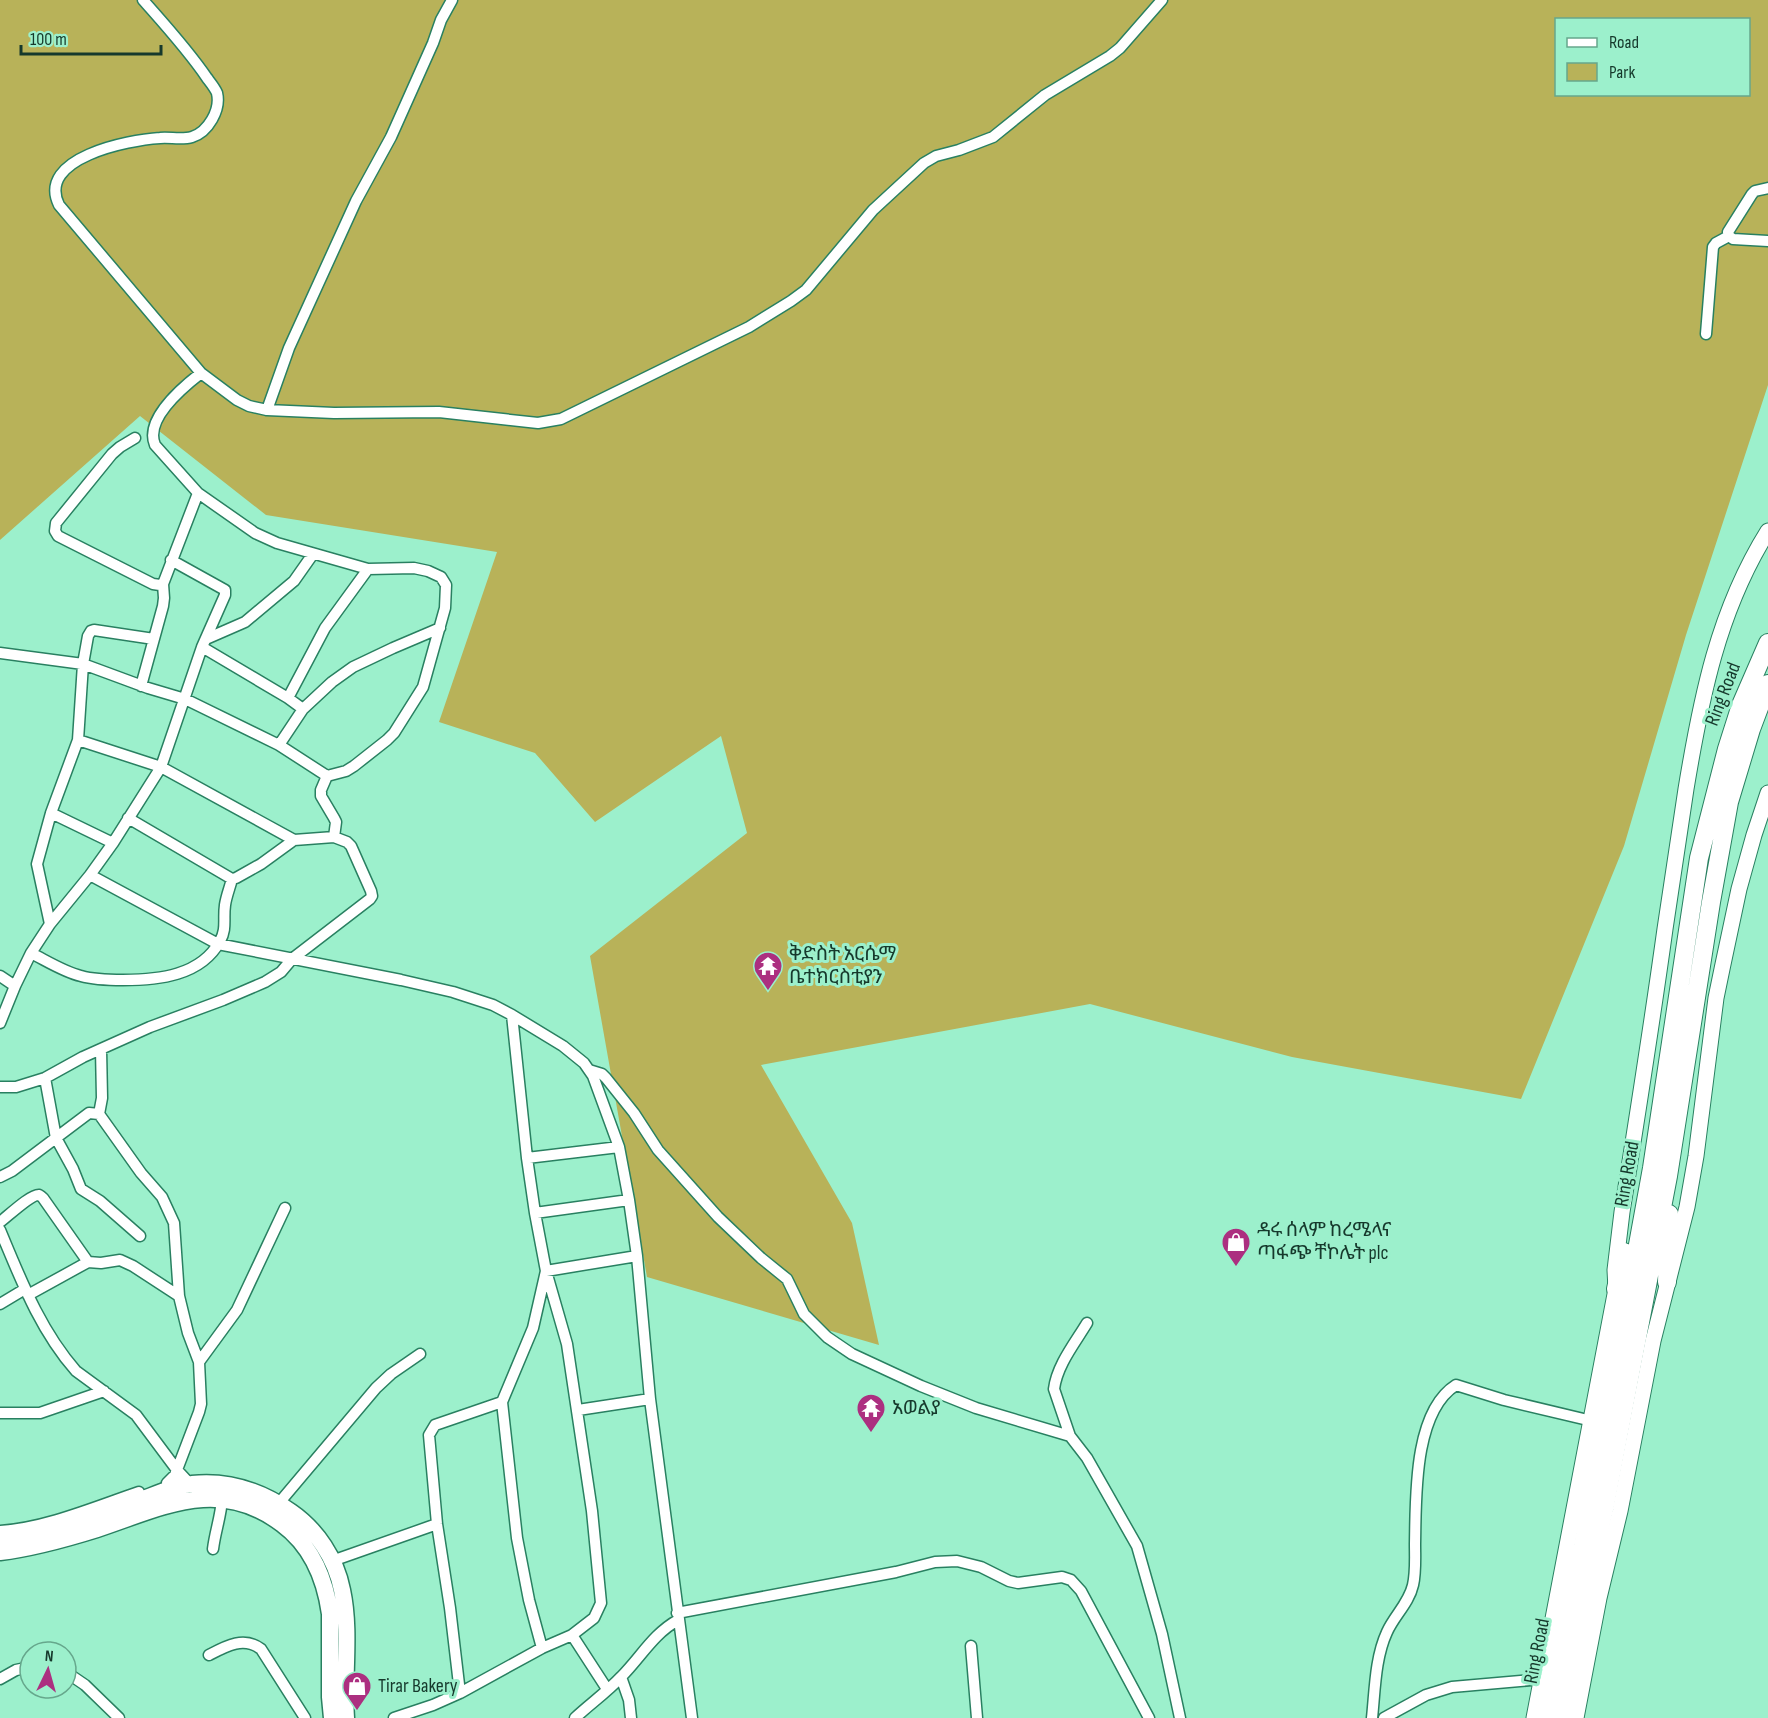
<svg xmlns="http://www.w3.org/2000/svg" width="1768" height="1718" viewBox="0 0 1768 1718" font-family="'Sofia Sans Condensed','Noto Sans Ethiopic',sans-serif">
	<rect width="100%" height="100%" fill="#9cf0cc"/>
	<path fill="#b8b259" fill-rule="evenodd" d="M0,0h1768v385l-82,250 -62,211 -103,253 -229,-42 -202,-53 -329,61 91,158 27,122 -232,-68 -57,-321 157,-123 -26,-97 -126,86 -60,-69 -96,-31 58,-170 -231,-37 -126,-99 -140,124zM1556,20h192v74h-192z"/>
	<g fill="none" stroke-linecap="round" stroke-linejoin="round">
		<g stroke="#298061" stroke-width="13">
			<path id="minor" d="M143,0c22,25 45,50 64,78 3,4 8,10 10,15 4,17 -9,39 -25,44 -10,3 -22,0 -32,1 -32,2 -124,20 -101,67l142,168 36,27 12,6 18,4 67,3 105,-1 99,11 23,-4 188,-92 42,-26 15,-11 67,-80 51,-47 12,-7 23,-6 34,-13 52,-42 65,-39 10,-8 42,-48
				M1768,188l-13,3 -3,3 -24,38 1,4 4,3 35,2
				M1706,334l7,-87 3,-4 13,-7
				M201,373c-18,14 -57,46 -46,72l43,48 57,40 22,10 91,26 -43,59 -37,70
				M267,410l22,-62 67,-147 35,-64 42,-94 8,-23 11,-20
				M135,438l-15,9 -8,7 -56,69 -1,8 3,5 95,48 7,1 3,-1 35,-91
				M206,639l39,-17 49,-41 19,-27
				M202,647l86,51 15,11
				M0,653l83,11 65,24 37,11 94,46 48,31 19,-5 8,-5 33,-26 7,-7 29,-46 22,-79 1,-23 -5,-8 -13,-6 -14,-3 -46,1
				M141,686l22,-80 1,-8 -1,-14
				M78,740l83,27 133,73
				M279,745l24,-36 29,-27 21,-15 40,-19 47,-20
				M327,776l-6,14v6l13,22 2,4 -2,15
				M51,813l62,30
				M90,875l128,69 183,36 52,12 40,13 19,10 51,31 21,17 9,13 26,71 10,53 8,56 13,143 42,319
				M50,924l-13,-60 14,-51 27,-73 5,-76 5,-28 3,-5 3,-1 60,9
				M31,953c16,8 33,19 50,23 14,4 28,4 42,4 35,0 78,-4 97,-39 7,-12 3,-22 5,-36 1,-8 5,-18 7,-26
				M0,976l15,10
				M0,1023l15,-37 16,-33 19,-29 40,-49 23,-32 48,-76 41,-120 23,-52v-5l-54,-30
				M589,1070l13,4 4,4 28,35 24,37 60,67 43,41 26,21 17,35 23,23 25,17 69,32 55,22 94,28
				M45,1078l11,60 17,31 8,20 19,12 40,35
				M0,1087h16l29,-9 38,-21 67,-30 73,-27 42,-18 16,-10 11,-13 78,-60 2,-3 -1,-5 -20,-45 -4,-4 -13,-5 -40,3 -33,24 -25,14 -4,1 -104,-61
				M99,1114l3,-16 -1,-49
				M527,1158l92,-11
				M0,1177l12,-6 77,-58 10,1 42,59 21,24 12,26 5,73
				M535,1213l94,-13
				M0,1222c7,-5 31,-28 39,-27 2,1 3,2 4,3l45,64
				M0,1230c21,50 40,100 76,141l60,44 41,55 13,14
				M28,1295l60,-33 13,1 19,-3 13,6 46,30 9,37 11,29 2,42 -2,8 -24,63 -8,8
				M0,1304l25,-15
				M1087,1323c-12,20 -30,42 -33,66l16,47 17,22 50,88 25,88 18,84
				M199,1362l38,-52 48,-102
				M502,1402l15,136 12,62 13,48
				M578,1410l72,-11
				M0,1413h40l64,-22
				M279,1503l97,-115 15,-14 29,-20
				M0,1531c46,-3 95,-24 139,-39
				M213,1549c2,-17 8,-33 9,-50
				M332,1561l105,-37
				M677,1613l219,-41 39,-10 22,-1 24,6 28,14 9,2 44,-6 9,3 10,11 68,127
				M572,1635l35,54
				M971,1646l6,72
				M209,1655c17,-9 35,-19 52,-6l44,69
				M66,1672l19,13 34,33
				M621,1677l8,23 2,18
				M0,1679l16,-9 14,-3
				M460,1693l-10,-85 -13,-84 -8,-89 6,-10 67,-23 31,-74 13,-57 91,-15
				M394,1718l39,-13 27,-12 82,-45 30,-13 22,-17 7,-15 -9,-92 -25,-167 -21,-73 -11,-58 -8,-55 -15,-143
				M575,1718c15,-14 32,-26 46,-41 20,-20 32,-43 57,-57
				M1372,1718c3,-28 3,-60 15,-86 7,-16 22,-29 26,-47 3,-13 2,-28 2,-41 1,-45 -2,-132 41,-159l48,15 88,21
				M1384,1718l42,-23 26,-8 90,-8"/>
		</g>
		<g stroke="#298061" stroke-width="17">
			<path id="secondary" d="M1534,1718l82,-429 -1,-19 7,-58c15,-94 30,-189 43,-283 7,-47 14,-93 21,-140 15,-91 32,-178 82,-258
				M1576,1718l23,-120 21,-87 33,-170 34,-134 9,-51 20,-158 6,-29 17,-80 15,-54 14,-42"/>
		</g>
		<g stroke="#298061" stroke-width="19">
			<path id="primary" d="M0,1540c48,-4 91,-22 136,-38 17,-6 39,-17 56,-18 37,-4 69,7 99,28 26,18 45,47 51,78 9,42 1,86 4,128
				M0,1552c33,-4 65,-13 97,-23 66,-22 122,-53 185,-5 30,22 43,54 48,90v83l2,21"/>
		</g>
		<g stroke="#298061" stroke-width="20">
			<path id="trunk" d="M1667,1282l2,-68
				M1616,1289l8,-37
				M1547,1718l24,-121 12,-51 69,-378 47,-310 28,-109 14,-44 27,-62
				M1561,1718l23,-121 21,-92 63,-329 43,-274 18,-100 22,-73 17,-45"/>
		</g>
		<use href="#minor" stroke="#fff" stroke-width="10"/>
		<use href="#secondary" stroke="#fff" stroke-width="15"/>
		<use href="#primary" stroke="#fff" stroke-width="16"/>
		<use href="#trunk" stroke="#fff" stroke-width="18"/>
	</g>
	<defs>
		<g id="temple-pin" transform="scale(1.5)"><path d="M0 17L-7.5 6A9.5 9.5 0 1 1 7.5 6Z" fill="#ac2f80" stroke="#9cf0cc"/><path d="M0-6L5-2H3V0L6.5 2.5H4V6H1.5V3h-3V6H-4V2.5H-6.5L-3 0V-2H-5Z" fill="#fff"/></g>
		<g id="shop-pin" transform="scale(1.5)"><path d="M0 17L-7.5 6A9.5 9.5 0 1 1 7.5 6Z" fill="#ac2f80" stroke="#9cf0cc"/><path d="M-5-2.5h2.3a2.7 3.5 0 0 1 5.4 0H5L5.5 6h-11ZM-1.5-2.5h3a1.5 2.3 0 0 0-3 0Z" fill="#fff"/></g>
	</defs>
	<g fill-rule="evenodd">
		<use href="#temple-pin" x="768" y="966"/>
		<use href="#shop-pin" x="1236" y="1242"/>
		<use href="#temple-pin" x="871" y="1408"/>
		<use href="#shop-pin" x="357" y="1686"/>
	</g>
	<g text-anchor="middle" dominant-baseline="central" stroke-width="6" stroke-linejoin="round" paint-order="stroke">
		<g font-size="20" fill="#16392c" stroke="#9cf0cc">
			<text transform="translate(1723 694) rotate(-69)">Ring Road</text>
			<text transform="translate(1627 1174) rotate(-80)">Ring Road</text>
			<text transform="translate(1537 1651) rotate(-79)">Ring Road</text>
		</g>
		<g font-size="20" fill="#16392c" stroke="#9cf0cc" text-anchor="start">
			<text x="789" y="954">ቅድስት አርሴማ<tspan x="789" dy="23">ቤተክርስቲያን</tspan></text>
			<text x="1257" y="1230">ዳሩ ሰላም ከረሜላና<tspan x="1257" dy="23">ጣፋጭ ቸኮሌት plc</tspan></text>
			<text x="892" y="1408">አወልያ</text>
			<text x="378" y="1686">Tirar Bakery</text>
		</g>
	</g>
	<rect x="1555" y="18" width="195" height="78" fill="#9cf0cc" stroke="#66a78c" stroke-width="1.5"/>
	<rect x="1567" y="38" width="30" height="9" fill="#ffffff" stroke="#66a78c" stroke-width="1.5"/>
	<text x="1609" y="48" font-size="18" fill="#16392c">Road</text>
	<rect x="1567" y="63" width="30" height="18" fill="#b8b259" stroke="#66a78c" stroke-width="1.5"/>
	<text x="1609" y="78" font-size="18" fill="#16392c">Park</text>
	<g transform="translate(48 1670) rotate(5)"><circle r="28" fill="#9cf0cc" stroke="#66a78c" stroke-width="1.5"/>
	<path d="M0-4.5L10 22L0 15L-10 22Z" fill="#ac2f80"/>
	<text y="-9" font-size="16" font-weight="bold" text-anchor="middle" fill="#16392c">N</text>
	</g>
	<path d="M21 45v9h140v-9" fill="none" stroke="#16392c" stroke-width="3"/>
	<text x="30" y="45" font-size="18" fill="#16392c" stroke="#9cf0cc" stroke-width="4.5" paint-order="stroke">100 m</text>
</svg>
